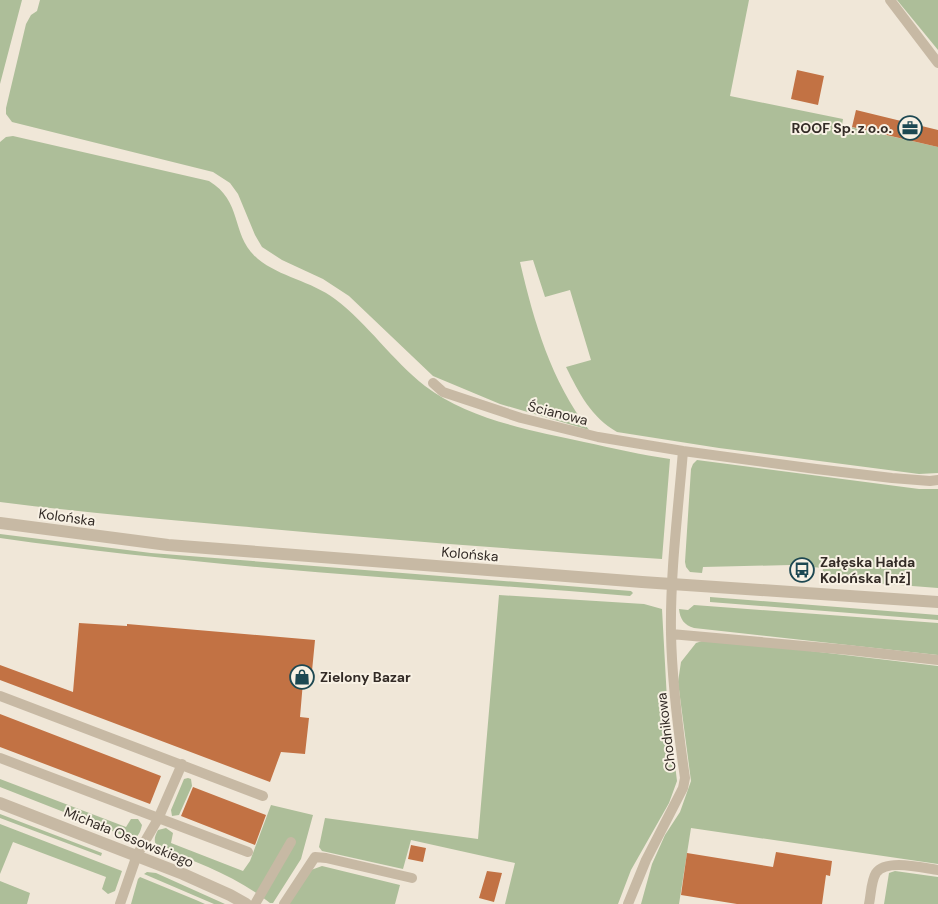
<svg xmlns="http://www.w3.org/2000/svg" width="938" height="904" viewBox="0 0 938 904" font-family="'DM Sans',sans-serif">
	<rect width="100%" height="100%" fill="#f0e7d8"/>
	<path fill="#adbe99" d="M0,0h22l-22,84z
		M40,0h709l-19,96 113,23 -1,6 96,22v326l-19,1 -200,-26 -102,-16c-26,-15 -38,-39 -51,-65l25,-7 -21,-70 -25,7 -12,-37 -13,2c14,60 31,119 69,168l-89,-26 -67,-28 -84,-80 -26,-17 -41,-19 -20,-13 -7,-12 -17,-41 -8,-11 -17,-11 -201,-50 -6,-8v-6l20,-84 5,-9 6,-4z
		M897,0h41v50z
		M13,136l196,45c35,21 21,55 49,78 22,18 53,22 77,40 33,25 57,61 90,87 43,33 107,45 159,56 29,6 57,13 86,17l-8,100c-142,-9 -284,-20 -425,-33 -79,-7 -158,-14 -237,-24v-360l6,-5z
		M697,460l222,29h19v99l-116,-9 1,-11 -33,-3 -87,2 -1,6 -12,-1 -4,-5 -1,-5 6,-93 2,-5z
		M0,534l151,19 480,38 2,2 -3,3c-210,-17 -421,-28 -630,-58z
		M499,595l145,9 18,5 5,91 10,81 -8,22 -38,67 -13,34h-113l10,-41 -104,-23 -8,29 -81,-18 -3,-4 6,-29 153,21z
		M710,597l228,18v5l-228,-18z
		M694,605l244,18v32l-244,-27c-10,-3 -14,-9 -15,-19l9,1z
		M708,639l230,27v198l-247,-36 -12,76h-38l11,-40 13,-29 15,-23 11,-31 -13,-99 3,-20 15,-19z
		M188,778l3,1 1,7 -13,29 -7,1 -1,-6 13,-31z
		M0,779l126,48 5,-8h7l4,6c-2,8 -4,14 -12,13l-130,-51z
		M271,805l42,10 -12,44 -28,44h-3c-34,-27 -73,-41 -113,-56 -4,-7 -2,-11 1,-17l8,-2 7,5 -2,10 72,28 7,-10z
		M0,814l102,39 -1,3 -101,-38z
		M0,824l122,47 -7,20 -7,3 -6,-5 4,-12 -93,-35 -13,32z
		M322,866l78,19 -5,19h-107l23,-34z
		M895,871l43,6v27h-54l5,-31z
		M147,872l9,1 69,31h-11l-70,-30z
		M140,877l56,23 9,4h-74l7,-25z
		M0,881l30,12 -3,11h-27z"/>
	<path fill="#c27244" d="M797,70l27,6 -6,29 -27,-6z
		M856,110l82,20v17l-86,-20z
		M79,623l48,3v-2l188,16 -3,31 -8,-1 -4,47 9,1 -4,36 -24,-2 -11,30 -270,-102v-15l73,27z
		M0,714l161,62 -11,28 -150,-57z
		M193,787l73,28 -11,30 -74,-29z
		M411,845l15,3 -3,14 -15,-3z
		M776,852l56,9 -2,15 -4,-1 -4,29h-85l-56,-9 6,-42 86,14z
		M487,871l15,2 -8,29 -15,-4z"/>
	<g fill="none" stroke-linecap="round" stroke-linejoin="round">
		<path stroke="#c7b9a4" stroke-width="10" d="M890,0l48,63
			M433,383l10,9 78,26 77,19 85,14 133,18 76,9 38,3 8,-1
			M671,634l178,16 89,10
			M0,696l263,100
			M0,758l248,94
			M120,904l17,-49 21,-36 24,-55
			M255,904l36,-62
			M284,904l31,-47 11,1 86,20
			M628,904l18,-44 37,-72 2,-10c-7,-48 -13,-96 -14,-144 -1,-61 7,-122 12,-183
			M869,904c2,-9 2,-23 7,-31 10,-15 47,-5 62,-3"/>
		<path stroke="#c7b9a4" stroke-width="12" d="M0,523l168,22 474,37 296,20
			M0,803l183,71 47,21 16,9"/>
	</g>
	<defs>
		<g id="office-ring" transform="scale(1.25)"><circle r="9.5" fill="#f8f1e4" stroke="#1d4852" stroke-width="1.5"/><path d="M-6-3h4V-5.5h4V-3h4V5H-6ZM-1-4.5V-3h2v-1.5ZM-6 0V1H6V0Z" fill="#1d4852"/></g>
		<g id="bus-ring" transform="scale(1.25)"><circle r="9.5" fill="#f8f1e4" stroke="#1d4852" stroke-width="1.5"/><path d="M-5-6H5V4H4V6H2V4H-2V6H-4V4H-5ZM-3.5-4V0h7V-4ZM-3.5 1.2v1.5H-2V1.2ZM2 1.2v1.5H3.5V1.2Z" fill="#1d4852"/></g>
		<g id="shop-ring" transform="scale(1.25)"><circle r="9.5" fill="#f8f1e4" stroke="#1d4852" stroke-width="1.5"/><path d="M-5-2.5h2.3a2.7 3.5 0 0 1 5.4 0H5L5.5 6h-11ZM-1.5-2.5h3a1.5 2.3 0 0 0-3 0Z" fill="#1d4852"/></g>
	</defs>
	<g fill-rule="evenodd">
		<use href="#office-ring" x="910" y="128"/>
		<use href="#bus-ring" x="802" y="570"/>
		<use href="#shop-ring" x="302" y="677"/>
	</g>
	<g text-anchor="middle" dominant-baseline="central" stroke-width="4" stroke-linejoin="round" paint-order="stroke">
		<g font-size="14" font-weight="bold" fill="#332b26" stroke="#f8f1e4" text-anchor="start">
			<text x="892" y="128" text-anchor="end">ROOF Sp. z o.o.</text>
			<text x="820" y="562">Załęska Hałda<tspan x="820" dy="16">Kolońska [nż]</tspan></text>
			<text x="320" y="677">Zielony Bazar</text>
		</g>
		<g font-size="14" fill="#332b26" stroke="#f8f1e4">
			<text transform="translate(558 413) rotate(14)">Ścianowa</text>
			<text transform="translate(67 517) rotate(8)">Kolońska</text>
			<text transform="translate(470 554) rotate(5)">Kolońska</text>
			<text transform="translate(666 732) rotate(-97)">Chodnikowa</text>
			<text transform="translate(129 837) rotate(22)">Michała Ossowskiego</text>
		</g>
	</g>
</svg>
